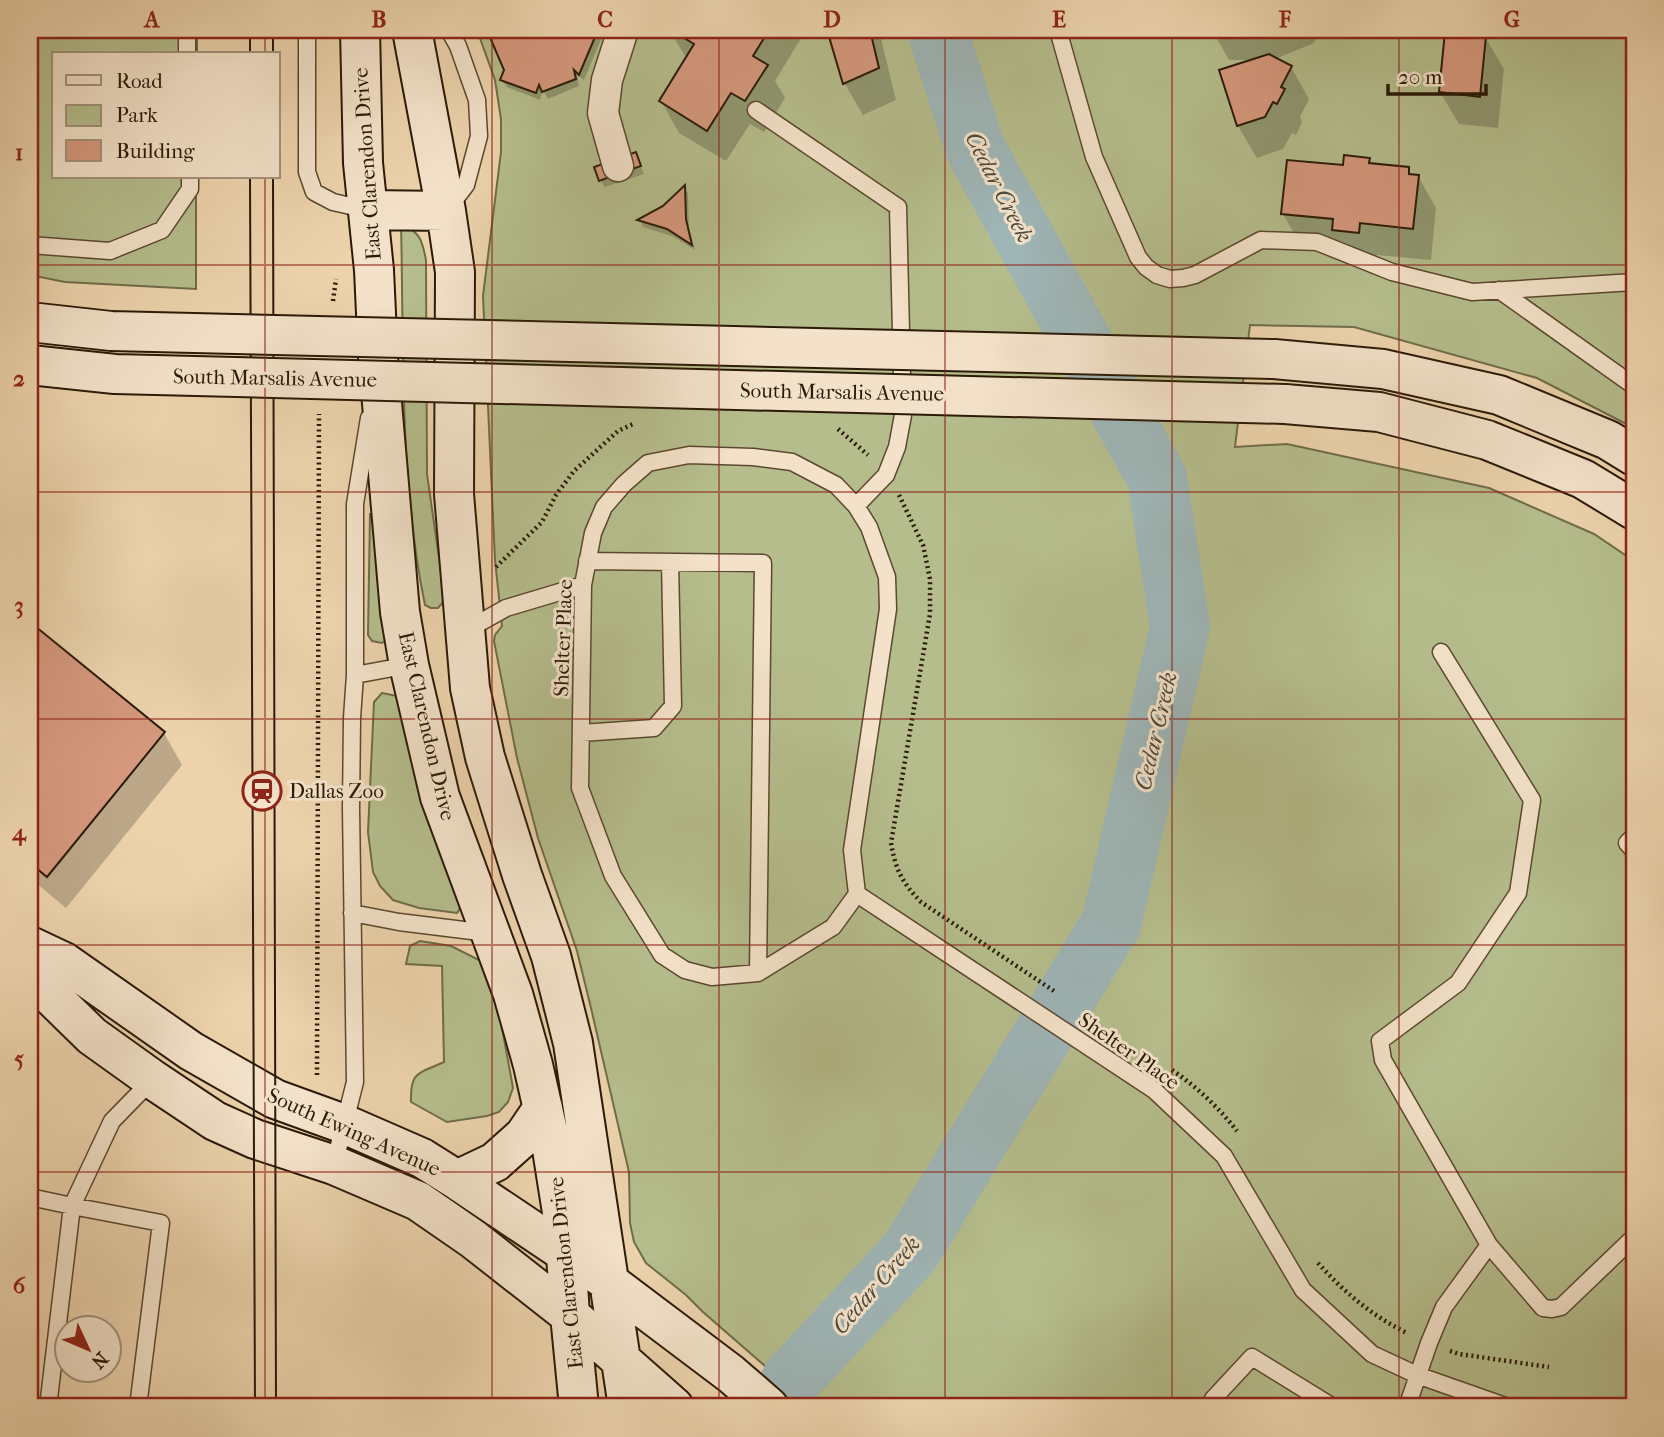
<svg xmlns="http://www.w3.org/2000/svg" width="1664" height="1437" viewBox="0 0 1664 1437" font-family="'IM FELL French Canon',serif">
	<rect width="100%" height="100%" fill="#ecd3ac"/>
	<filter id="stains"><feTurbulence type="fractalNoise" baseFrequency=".00286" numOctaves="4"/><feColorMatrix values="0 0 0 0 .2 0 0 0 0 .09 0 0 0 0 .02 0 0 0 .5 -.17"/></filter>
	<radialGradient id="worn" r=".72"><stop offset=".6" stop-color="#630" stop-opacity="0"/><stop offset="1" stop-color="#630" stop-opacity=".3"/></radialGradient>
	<path fill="#b5bd8c" stroke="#706c4a" stroke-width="2" d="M30,30h167v24h-143v123h142v112l-131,-7 -35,-7z
		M477,30h1157v398l-97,-50 -183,-51 -104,-2 -15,122 52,-3 202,44 105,46 40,27v846h-822l-109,-95 -17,-17 -40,-32 -12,-21 -4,-19 -1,-51 -38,-164 -14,-57 -39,-113 -21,-80 -23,-117 1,-6 7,-9 -7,-66 -12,-264 18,-144v-33l-6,-39z
		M401,223c19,10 21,16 25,37l1,214 18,126 -7,8h-7l-6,-3c-26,-125 -21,-255 -24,-382z
		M370,514h3l16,124 -7,5 -10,-2 -4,-6z
		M382,693l20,4 59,210 -4,6 -38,-5 -26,-8 -13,-14 -7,-14 -5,-40 6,-130z
		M420,941l31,5 30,15 17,45 15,82 -5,14 -9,10 -12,4 -40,6 -36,-20c-1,-31 7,-28 33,-40l-2,-96 -36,-2 4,-18z"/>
	<path fill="#0003" d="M493,30h112l-21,50 -7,-6 2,12 -31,13 -5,-9 -3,10 -33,-13 -5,-7 4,-10 -15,-35z
		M669,30h137l-31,51 10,17 -21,34 -14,-8 -24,37 -47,-28 -18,-32 26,-42z
		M829,30h50l17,70 -33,15 -18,-31z
		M1212,30h106l-4,13 -39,16 16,8 18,32 -9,18 2,5 -6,13 -4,-2 -9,16 -26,9 -19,-32 -17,-54 33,-12h-25z
		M1485,37l19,32 -6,59 -39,-4 -19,-32z
		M1368,159l4,6 36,4 4,7h6l18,32 -5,52 -54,-5 -1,9 -30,-14 -45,-4 -18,-32 61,-47z
		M639,162l5,12 -39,13 -5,-7z
		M685,188l3,6 1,34 6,22 -23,-14 -29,-9 -3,-7 24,-13z
		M30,624l134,109 18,32 -116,143 -36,-30z"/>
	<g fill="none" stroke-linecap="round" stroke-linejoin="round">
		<path stroke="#9eb5b6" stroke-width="60" d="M791,1380l119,-128 201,-328 69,-297 -23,-149 -182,-330 -38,-118"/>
	</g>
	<path fill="#d5987d" stroke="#2b1a07" stroke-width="2" d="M492,30h106l-19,45 -5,-5 2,9 -34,13 -3,-7 -3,8 -36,-13 4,-10 -15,-35z
		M671,30h98l-16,26 15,9 -23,36 -14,-8 -24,38 -48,-30 35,-57z
		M827,30h43l9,38 -36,16z
		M1445,32l41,4 -6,61 -41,-5z
		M1269,54l23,12 -11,21 4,2 -8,15 -4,-2 -8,15 -28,9 -18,-56z
		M636,152l5,14 -42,15 -5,-14z
		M1344,155l26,3 -1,5 40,4v7l10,1 -6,54 -53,-6 -1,10 -27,-3 1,-11 -52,-5 6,-54 56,5z
		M685,185l1,34 6,26 -25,-16 -30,-9 26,-14z
		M30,622l135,110 -118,145 -17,-14z"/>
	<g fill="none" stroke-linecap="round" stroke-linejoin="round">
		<g stroke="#5b4830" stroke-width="19">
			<path id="lane" d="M187,30v24
				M307,30v142l7,20 19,10 35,8
				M449,30l9,16 19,54 2,36 -13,49 -16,21
				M1058,30l36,127 44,100 8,10 11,8 13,4 13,-1 12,-3 66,-35 56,2 75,30 80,20 162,-10
				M756,110l142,97 5,208 -6,32 -11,28 -30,31
				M30,245l80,6 52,-21 28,-41v-12
				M1499,290l135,96
				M587,561l176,2 -5,410
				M465,631l41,-23 77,-23
				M355,675l54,-10
				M581,733l73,-5 19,-22 -3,-144
				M1634,836l-7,7 7,8
				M857,894l-24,33 -75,46 -46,4 -27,-7 -23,-15 -49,-79 -33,-88 3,-203 10,-52 11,-26 20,-23 24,-21 41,-8 64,2 39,5 44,23 20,21 13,21 18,50 1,32 -36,241 5,44 297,196 70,66 79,134 69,64 45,21 91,32
				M352,913l47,9 89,11
				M334,1165l21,-83 -4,-274 1,-90 3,-43v-171l14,-86
				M30,1197l42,9 -24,201
				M1489,1245l54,63 9,1 9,-2 73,-70
				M138,1407l23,-184 -89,-17 40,-85 40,-41
				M1209,1407l4,-8 39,-42 81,50
				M1407,1407l22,-64 15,-36 45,-62 -106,-185 -3,-19 78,-58 60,-90 14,-93 -91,-148"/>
		</g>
		<g stroke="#5b4830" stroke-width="33">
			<path id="street" d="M618,166l-15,-53 4,-33 16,-50"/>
		</g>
		<g stroke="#2b1a07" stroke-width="42">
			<path id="secondary" d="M360,30l3,133 11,107 4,87 22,255 9,53 31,132 73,197 20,71 19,84 12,76 6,90 9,92
				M412,30l34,181 9,61 -1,222 16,194 15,69 37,118 29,81 22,87 55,364
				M368,210l78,1
				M1274,359l109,10 116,26 109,45 26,16
				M1285,404l94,8 108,28 96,39 51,31
				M30,946l34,16 127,89 84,48 69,25 78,34 35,22 152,102 122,92 38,33
				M30,964l13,24 49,48 60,43 63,42 40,18 79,26 84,36 55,38 97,76 104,92
				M457,1180l38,-18 29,-26 19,-28"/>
		</g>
		<path stroke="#2b1a07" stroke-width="4.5" stroke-dasharray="2 3.5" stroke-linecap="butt" d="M333,301l3,-22
			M838,429l30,26
			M899,495l24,50 7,34v35l-39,229c4,25 11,40 30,59l133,89
			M496,567l46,-45 14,-27 18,-24 44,-40 15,-7
			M1172,1070c25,17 46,37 65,61
			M317,1075l2,-661
			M1318,1263c26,29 54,53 89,70
			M1450,1351l9,3 90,13"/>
		<use href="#lane" stroke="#f3e2c9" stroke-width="16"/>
		<use href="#street" stroke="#f3e2c9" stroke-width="30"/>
		<use href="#secondary" stroke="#f3e2c9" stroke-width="38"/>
		<path stroke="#2b1a07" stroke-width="2" d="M250,30v24
			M273,30v24
			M250,177l5,1230
			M273,177l3,1230"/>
		<g stroke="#2b1a07" stroke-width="42" stroke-linecap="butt">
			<path id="secondary-bridge" d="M30,322l81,9 1163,28
				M30,365l85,9 1170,30"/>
		</g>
		<use href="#secondary-bridge" stroke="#f3e2c9" stroke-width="38"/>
	</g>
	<path fill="none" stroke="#8f2418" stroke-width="2" stroke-opacity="0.55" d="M265,30v24M492,30v1377M719,30v1377M945,30v1377M1172,30v1377M1399,30v1377M265,177v1230M30,265h1604M30,492h1604M30,719h1604M30,945h1604M30,1172h1604"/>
	<defs>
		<g id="station-ring" transform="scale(2.0125)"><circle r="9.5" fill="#f3e2c9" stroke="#8f2418" stroke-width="1.5"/><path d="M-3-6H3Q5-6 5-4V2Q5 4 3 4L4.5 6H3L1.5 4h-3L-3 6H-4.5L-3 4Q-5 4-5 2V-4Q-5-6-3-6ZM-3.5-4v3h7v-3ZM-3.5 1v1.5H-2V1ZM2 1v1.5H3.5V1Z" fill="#8f2418"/></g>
	</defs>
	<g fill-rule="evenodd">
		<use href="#station-ring" x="262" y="791"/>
	</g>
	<g text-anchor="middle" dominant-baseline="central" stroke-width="6" stroke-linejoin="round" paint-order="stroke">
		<g font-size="21" fill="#2b1a07" stroke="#f3e2c9">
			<text transform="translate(367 164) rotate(-94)">East Clarendon Drive</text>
			<text transform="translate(275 378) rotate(1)">South Marsalis Avenue</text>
			<text transform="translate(842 392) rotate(1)">South Marsalis Avenue</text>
			<text transform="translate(563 638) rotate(-88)">Shelter Place</text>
			<text transform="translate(427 726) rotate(77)">East Clarendon Drive</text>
			<text transform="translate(1129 1051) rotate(35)">Shelter Place</text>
			<text transform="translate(354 1132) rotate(24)">South Ewing Avenue</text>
			<text transform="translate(566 1273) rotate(-96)">East Clarendon Drive</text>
		</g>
		<g font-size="21" fill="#2b1a07" stroke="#f3e2c9" text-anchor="start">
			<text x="289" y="791">Dallas Zoo</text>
		</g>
		<g font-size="23" font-style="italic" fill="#4e483c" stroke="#f3e2c9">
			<text transform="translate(999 187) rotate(63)">Cedar Creek</text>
			<text transform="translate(1156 731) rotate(-77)">Cedar Creek</text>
			<text transform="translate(876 1285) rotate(-49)">Cedar Creek</text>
		</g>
	</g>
	<rect width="1664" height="1437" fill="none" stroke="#ecd3ac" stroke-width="77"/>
	<rect x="52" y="52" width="228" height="126" fill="#f3e2c9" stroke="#a3927b" stroke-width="2"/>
	<rect x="66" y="75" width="35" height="10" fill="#f3e2c9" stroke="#a3927b" stroke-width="2"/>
	<text x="116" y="88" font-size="21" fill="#2b1a07">Road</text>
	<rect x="66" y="105" width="35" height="21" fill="#b5bd8c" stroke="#a3927b" stroke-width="2"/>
	<text x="116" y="122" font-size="21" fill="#2b1a07">Park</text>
	<rect x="66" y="140" width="35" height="21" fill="#d5987d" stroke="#a3927b" stroke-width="2"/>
	<text x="116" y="158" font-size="21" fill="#2b1a07">Building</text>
	<g transform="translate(88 1349) rotate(134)"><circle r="33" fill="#f3e2c9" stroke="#a3927b" stroke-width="2"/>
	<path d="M0-5L12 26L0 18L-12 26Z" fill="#8f2418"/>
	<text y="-10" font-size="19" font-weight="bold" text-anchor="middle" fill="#2b1a07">N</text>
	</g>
	<path d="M1388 84v10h98v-10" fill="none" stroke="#2b1a07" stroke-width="3.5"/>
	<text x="1398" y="84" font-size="21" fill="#2b1a07" stroke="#f3e2c9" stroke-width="5" paint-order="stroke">20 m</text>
	<rect x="38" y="38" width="1588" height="1360" fill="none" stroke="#8f2418" stroke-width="2.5"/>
	<g font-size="23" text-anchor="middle" font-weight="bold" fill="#8f2418">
		<text x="152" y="27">A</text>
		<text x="379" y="27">B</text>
		<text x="605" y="27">C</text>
		<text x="832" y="27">D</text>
		<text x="1059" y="27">E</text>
		<text x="1285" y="27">F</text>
		<text x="1512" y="27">G</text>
		<text x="19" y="160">1</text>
		<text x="19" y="386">2</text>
		<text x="19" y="613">3</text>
		<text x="19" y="840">4</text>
		<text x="19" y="1066">5</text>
		<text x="19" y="1293">6</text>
	</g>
	<rect width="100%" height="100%" filter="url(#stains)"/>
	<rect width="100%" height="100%" fill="url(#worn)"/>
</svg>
